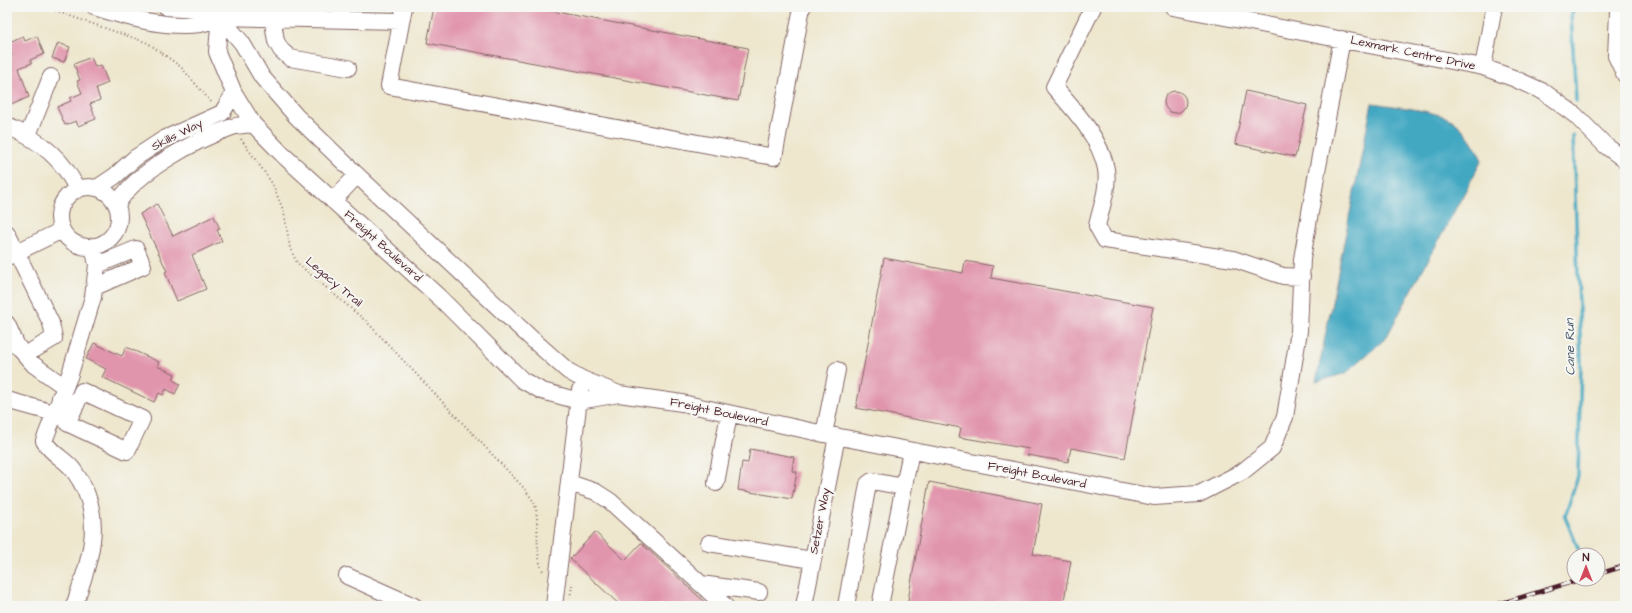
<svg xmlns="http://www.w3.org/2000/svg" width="1632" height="613" viewBox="0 0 1632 613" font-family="'Architects Daughter',sans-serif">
	<rect width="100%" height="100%" fill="#f6f6f2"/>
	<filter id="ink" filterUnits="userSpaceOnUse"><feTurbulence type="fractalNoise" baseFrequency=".025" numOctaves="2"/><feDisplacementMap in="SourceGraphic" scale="8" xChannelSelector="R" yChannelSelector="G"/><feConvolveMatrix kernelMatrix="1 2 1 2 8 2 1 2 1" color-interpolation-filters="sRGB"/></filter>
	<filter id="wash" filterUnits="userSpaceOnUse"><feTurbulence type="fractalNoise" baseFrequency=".012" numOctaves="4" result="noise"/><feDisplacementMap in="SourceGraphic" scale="16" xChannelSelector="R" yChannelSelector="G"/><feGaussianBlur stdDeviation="0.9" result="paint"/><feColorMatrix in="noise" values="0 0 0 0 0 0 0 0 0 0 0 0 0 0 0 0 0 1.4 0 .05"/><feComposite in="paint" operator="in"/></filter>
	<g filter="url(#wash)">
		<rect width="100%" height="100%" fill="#eee7ce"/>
		<path fill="#42a8c2" stroke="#466476" d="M1372,103c19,3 71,8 84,20 12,10 19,23 26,37l-96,178 -40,35 -30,9z"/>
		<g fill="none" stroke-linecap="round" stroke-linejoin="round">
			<path stroke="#42a8c2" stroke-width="3.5" d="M1575,7l-4,8 5,86
				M1573,135l8,228 -3,113 -13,41 15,36"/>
		</g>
		<g id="blocks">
			<path fill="#e195ad" d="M434,7h96l218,41 -10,53 -311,-58z
				M23,36l2,5 12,-5 7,18 -14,6 2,3 -13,5 10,29 -18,8 -4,-10v-37l5,-2 -5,-13z
				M58,43l12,4 -6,15 -12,-4z
				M91,57l4,10 6,-2 7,18 -12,5 4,12 -10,4 6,15 -18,7 -2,-5 -11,4 -8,-18 14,-6 -1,-3 12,-5 -5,-12 3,-1 -6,-16z
				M1164 102a11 11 0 1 1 22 0a11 11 0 1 1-22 0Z
				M1246,91l61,14 -12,52 -60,-13z
				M157,204l16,32 41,-20 6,13 -3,1 5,11 -30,14 14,34 -29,12 -12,-29 2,-1 -27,-57z
				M884,258l79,15 2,-12 28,5 -2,12 162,29 -28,151 -54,-10 -3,14 -41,-7 2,-6 -70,-12 2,-9 -105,-20z
				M94,343l28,13 4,-9 33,15 -2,4 18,8 -2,6 7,4 -5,10 -9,-5 -3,6 -4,-2 -5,9 -52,-25 4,-8 -20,-10z
				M750,449l44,8 -2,14 5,1 -5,27 -54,-9 4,-28 6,1z
				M929,482l113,22 -9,50 38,7 -8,45h-156z
				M595,532l30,28 16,-17 68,63h-88l-51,-47z"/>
		</g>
	</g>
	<g filter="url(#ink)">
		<use href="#blocks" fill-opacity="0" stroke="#836564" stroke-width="1"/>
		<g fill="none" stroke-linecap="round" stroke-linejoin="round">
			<g stroke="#836564" stroke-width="18">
				<path id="minor" d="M94,7c34,11 70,21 106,17 7,-1 14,-5 20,-7l181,4
					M166,7l33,2 21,8 22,26 20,34 34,39 61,59 175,164 36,32 14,8 37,15 63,9 142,31 330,63 45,-3 43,-22 30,-24 13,-31 14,-86 3,-72 15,-87 25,-133
					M404,7l-15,79 385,71 28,-150
					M1093,7l-39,80c20,23 46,50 52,82 3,18 -5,39 -9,57l8,14 128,19 50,17 19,1
					M1173,7l310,60 30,11 31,14 31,23 31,31 19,14
					M1620,7l-2,5 -2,44 9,19
					M271,9l5,32 5,9 9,8 58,10
					M220,12l-3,40 17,41 19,31 30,31 157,143 82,82 20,11 37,10 40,-7
					M1483,67l11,-60
					M7,126c31,13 57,32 70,64
					M28,135l23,-58
					M59 217a30 30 0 1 1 60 0a30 30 0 1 1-60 0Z
					M97,188l18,-12 20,-18 29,-19 58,-26 12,-20
					M333,201l24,-26
					M117,205c17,-33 81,-66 115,-78 7,-2 15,-2 21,-3
					M7,233l44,90 3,15 -29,17
					M7,257l55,-27
					M95,287l48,-21 -7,-17 -39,16
					M7,324l10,22 17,19 31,22
					M60,397l16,8 -9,18 60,28 15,-32 -60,-28 -6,14
					M7,400l47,13
					M824,434l13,-64
					M570,483l26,9 14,9 115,105
					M716,483l13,-69
					M709,543l103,17
					M347,576l67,30
					M701,584l58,8
					M74,606c16,-47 33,-90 0,-135 -8,-12 -21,-15 -30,-30l26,-67 23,-77 4,-32 -4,-19
					M554,606l26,-216
					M804,606l33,-170
					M846,606l22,-122 4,-3 32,6
					M880,606l31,-155"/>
			</g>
			<path stroke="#836564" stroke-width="2" stroke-dasharray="1 3" stroke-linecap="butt" d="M44,7l104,36 33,24 31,36
				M241,139l31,44 12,29 6,36 7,15 70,59 156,165c4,6 10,12 12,18 5,17 -1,56 9,67
				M570,598l2,-12 -1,-4"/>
			<use href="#minor" stroke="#fff" stroke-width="16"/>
			<g stroke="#4a1f2b" stroke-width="4.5">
				<path id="rail" d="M1598,574l27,-8
					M1492,606l90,-27"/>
			</g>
			<use href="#rail" stroke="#f6f6f2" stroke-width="3" stroke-dasharray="9" stroke-linecap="butt"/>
		</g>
	</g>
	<g text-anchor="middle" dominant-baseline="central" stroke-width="4" stroke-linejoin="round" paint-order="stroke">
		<g font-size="12" fill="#4a1f2b" stroke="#f6f6f2">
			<text transform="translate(1413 53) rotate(12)">Lexmark Centre Drive</text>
			<text transform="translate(177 135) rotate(-27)">Skills Way</text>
			<text transform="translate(383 246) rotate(42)">Freight Boulevard</text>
			<text transform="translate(334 282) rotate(40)">Legacy Trail</text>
			<text transform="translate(719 412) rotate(12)">Freight Boulevard</text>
			<text transform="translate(1037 475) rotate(11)">Freight Boulevard</text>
			<text transform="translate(820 521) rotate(-79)">Setzer Way</text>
		</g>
		<g font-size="13" font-style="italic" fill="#475667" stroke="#f6f6f2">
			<text transform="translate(1570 347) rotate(-91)">Cane Run</text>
		</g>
	</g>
	<rect width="1632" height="613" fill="none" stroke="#f6f6f2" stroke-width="24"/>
	<g transform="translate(1586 567)"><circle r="19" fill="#f6f6f2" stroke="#b1a0a2"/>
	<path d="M0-3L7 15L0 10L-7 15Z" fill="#d1495b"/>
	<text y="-6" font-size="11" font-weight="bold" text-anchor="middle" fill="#4a1f2b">N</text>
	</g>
</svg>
